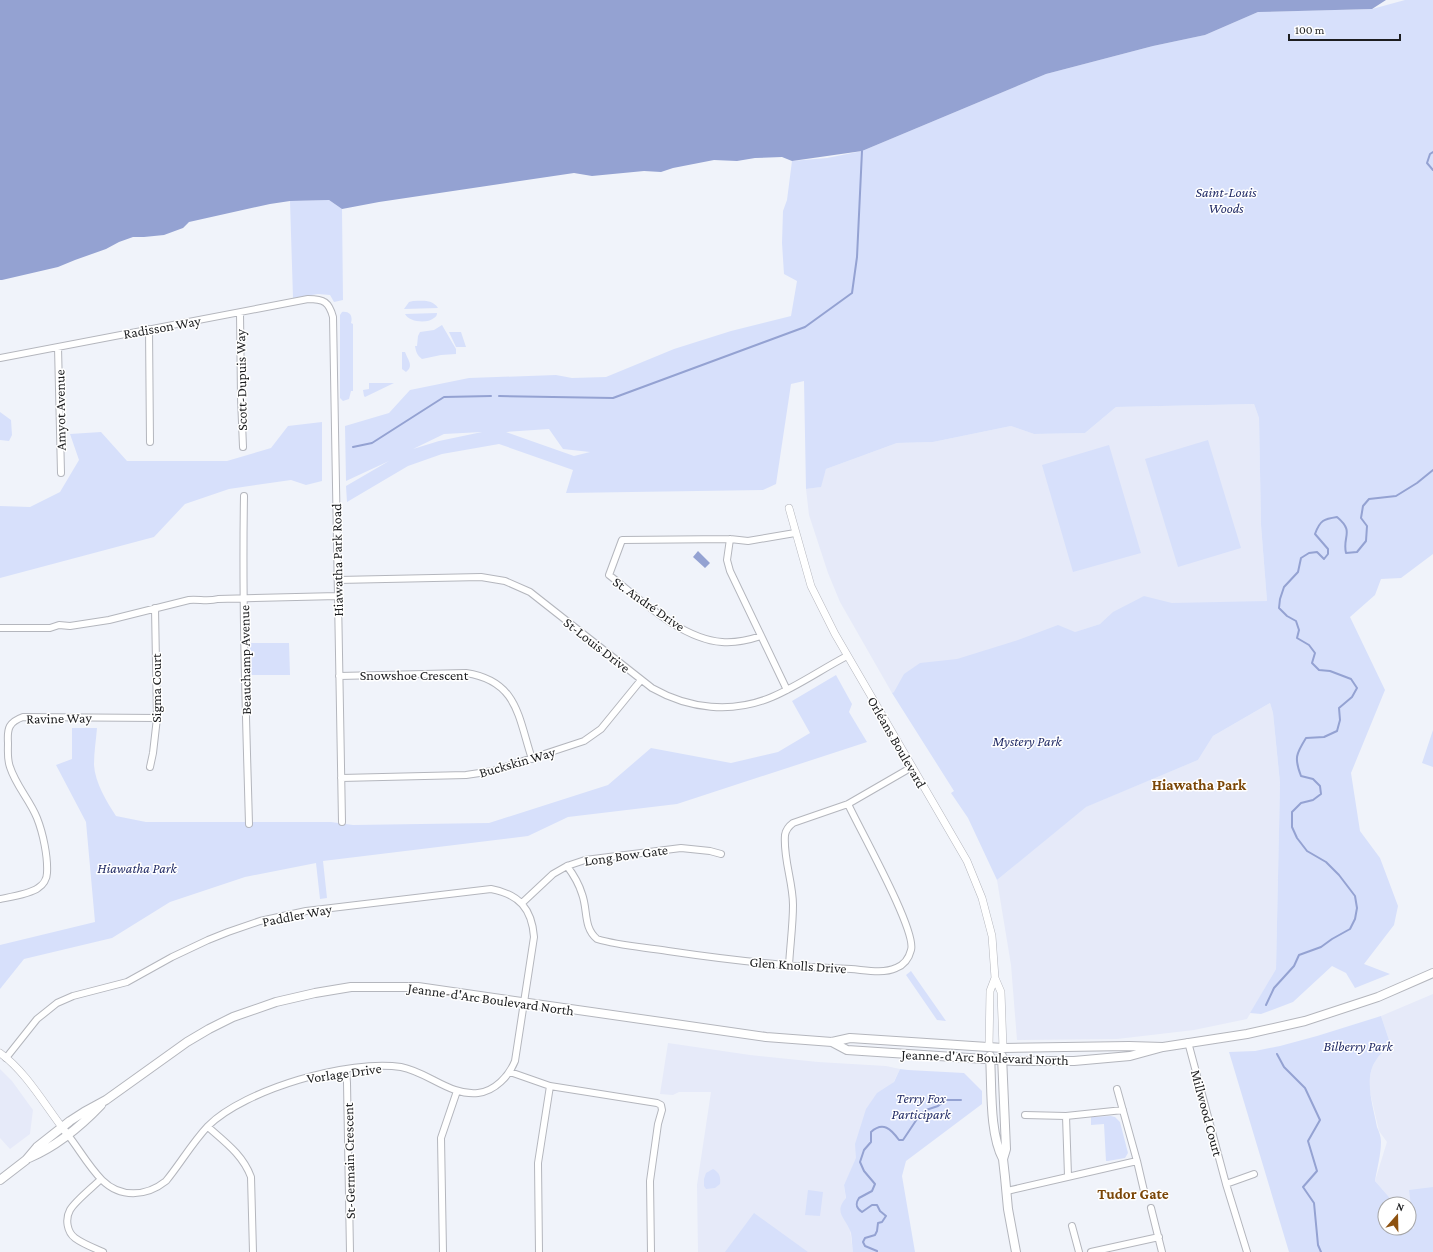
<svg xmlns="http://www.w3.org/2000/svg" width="1433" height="1252" viewBox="0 0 1433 1252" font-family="'Crimson Pro',serif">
	<rect width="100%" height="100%" fill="#f0f3fa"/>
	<path fill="#e6eaf9" d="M1254,404l5,14 2,107 6,76 -152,18 -223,74 -52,-91 -12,-29 -19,-58 -3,-26 14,-2 6,-18 71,-26 36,-1 78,-16 23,8 51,-1 31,-26z
		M1270,703l3,10 7,70 -4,186 -29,50 -53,11 -77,9 -100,1 -6,-75 -14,-85 88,-73 113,-47 15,-24z
		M1433,994v242l-17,-5 -7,-5v-22h-14l-20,-23 12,-39 -8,-11 -10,-43v-8l3,-12 4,-9 5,-5 10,-8 -10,-30z
		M668,1043l82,12 68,7 68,4 14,3 -56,116 9,67h-155l-1,-67 14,-93h-32l-6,3 -13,-1z
		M0,1069l12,12 21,29 -3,24 -20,15 -10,-11z"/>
	<path fill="#d7e0fb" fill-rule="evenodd" d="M1405,0h28v554l-32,24 -20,1 -6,16 -25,22 35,73 -34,83 9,58 20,27 18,48 -4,19 -30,39 26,10 -35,14 -9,-15 -14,-7 -39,36 -32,12 -11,-1 26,-44 4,-186 -7,-70 -3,-10 -57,33 -15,24 -112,47 -89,73 -29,-62 -17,-25 3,-2 -62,-98 2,-1 10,-18 16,-11 37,-4 58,-18 43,-16 17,7 25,-8 13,-12 31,-16 28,7 95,-2 -6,-76 -2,-107 -5,-14 -138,3 -31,26 -51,1 -23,-8 -78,16 -36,1 -71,26 -5,18 -15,2 -2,-108 -13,3 -15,100 -13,6 -197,3 7,-23 -74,-26 -57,10 -34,12 -61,36 -1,-16 43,-25 -43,20 -1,-55 44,-13 21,-23 59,-12 87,-3 16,3 34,-1 68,-28 57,-18 60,-15 6,-35 -13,-7 -2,-31 1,-32 4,-11 5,-39 35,-3 35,-7 184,-77 107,-28 52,-11 53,-23 114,-3zM549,429l14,20 27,3 -16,4 -68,-24zM482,432l-43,9 -26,8 31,-15z
		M329,200l13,9 1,91 -9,2 -4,-7 -12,-1 -25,4 -3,-97z
		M413,301c10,0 19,-2 25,7l-34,1 5,-7z
		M342,312c8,-1 11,4 9,11l2,1v67h-2l-2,8 -6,2 -3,-3v-83z
		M437,313c0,2 -1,4 -3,5 -7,6 -25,4 -29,-4z
		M442,325l14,24v5l-15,1 -19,4c-5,-4 -6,-7 -7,-13h2l1,-10 2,-4 14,-2z
		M449,332h12l5,15h-10z
		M402,352h3c3,8 9,14 1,20l-4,-3z
		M369,383h25l-29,14 -1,-1 -1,-6 6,-1z
		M0,412l11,8 1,15 -3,6 -9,-1z
		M322,422v59l-16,4 -15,-5 -62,9 -44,15 -31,33 -154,41v-72l30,1 30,-15 19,-32 -9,-26 31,-2 26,29h100l44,-13 17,-22z
		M1208,440l33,108 -63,19 -33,-108z
		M1109,445l32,108 -68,19 -31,-107z
		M250,643h39l1,32h-40z
		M836,675l16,29 -3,8 18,30 -190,62 -109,13 -40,19 -205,25 4,37 -7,1 -4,-36 -71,14 -75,25 -58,36 -88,21 -24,30v-44l95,-23 -9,-100 -30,-57 16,-6v-31h25c-1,12 -3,25 -3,37 1,18 13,37 22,51l30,6h185l22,3 136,-2 119,-38 43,-37 80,15 47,-11 32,-19 -18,-32z
		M1433,730v37l-11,-4z
		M911,971l35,50 -9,-1 -31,-45z
		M1381,1016l10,30c-32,20 -20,50 -14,81 2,5 4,9 4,15 0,12 -4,27 -6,39l20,23h-10v24h24v-2l5,3 -5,-39 24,-3v65h-144l-60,-200 26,-1 25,-5 37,-10z
		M900,1069l8,1 56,3 18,18v13l-76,57 -4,15 13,76h-62c-1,-6 -1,-13 -2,-19 -5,-15 -18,-20 -5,-35l-2,-13 12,-27 -1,-14 11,-35 11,-16 17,-11z
		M1111,1116l4,1 5,5 8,31 -3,5 -17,3h-2l-2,-37 -13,1v-8z
		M713,1169c6,3 8,8 7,15l-5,4 -9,1 -2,-3v-7l2,-6z
		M808,1190l15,2 -3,24 -15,-1z
		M754,1213l54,39h-83z"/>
	<path fill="#94a2d2" d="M0,0h1386l-14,9 -114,3 -53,23 -52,11 -107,28 -184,77 -70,10 -10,-4 -27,1 -18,3 -23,-1 -41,8 -12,4 -17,-1 -52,5 -18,-3 -195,29 -37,7 -13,-9 -39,1 -20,3 -81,18 -6,6 -19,7 -20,2h-11l-14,5 -13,7 -31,11 -17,7 -56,13h-2z
		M698,551l12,12 -5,5 -12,-11z"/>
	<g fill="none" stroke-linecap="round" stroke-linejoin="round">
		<path stroke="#94a2d2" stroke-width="2" d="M1433,152l-3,2 -3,9 6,7
			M499,396l114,2 192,-71 47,-34 5,-36 5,-106
			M353,447l19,-4 72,-46 47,-1
			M1266,1005l8,-17 20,-22 5,-11 22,-8 11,-8 18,-10 5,-10 2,-11 -2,-12 -16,-21 -13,-13 -19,-11 -10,-13 -5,-11v-15l9,-9 12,-3 8,-6 -1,-8 -7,-7 -12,-3c-7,-18 -5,-22 5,-38l18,-1 13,-6 3,-11 -1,-12 13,-11 5,-9 -6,-9 -21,-8 -11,-1 -7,-7 3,-10 -6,-8 -12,-7 2,-8 -3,-9 -9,-5 -8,-8 1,-9 4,-12 14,-15 3,-14 8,-5 8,-1 7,7 4,-5v-5l-13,-15c5,-14 9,-15 22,-17 18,15 5,19 9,36l11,-1 9,-11 1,-15 -6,-8 2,-12 6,-7 27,-3 21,-13 16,-13
			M1277,1054l7,13 21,21 15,32 -12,21 9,30 -14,16 11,16 4,42 3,7
			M877,1252v-1l-12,-5 -2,-4 2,-4 10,-3 2,-4 1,-8 4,-1 4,-6 -6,-5 -3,-6h-5l-10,7c-6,-4 -7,-8 -3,-14l13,-7 3,-7 -11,-13 -4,-9 4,-12 7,-8v-10c12,-11 20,-3 28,8h4l16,-24 7,-6 12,-4 8,-6h15"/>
		<g stroke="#b4b6bd" stroke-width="8">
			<path id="minor" d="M240,313l1,85 2,49
				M149,329l1,113
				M58,347l3,126
				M0,358l308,-59c16,0 21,3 25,18l9,505
				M244,496c-2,110 2,219 5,328
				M730,539l-3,21 3,11 57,119
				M338,580l143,-3 24,4 25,11 122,96c37,21 80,26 120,9 26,-11 50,-28 75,-41
				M0,628h50l9,-3 11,1 39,-6 80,-20c10,-1 19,2 29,-1l120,-3
				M761,636c-12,4 -26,7 -39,6 -41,-3 -82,-43 -113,-67l13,-35 108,-1 18,2 47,-8
				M339,676l127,-3c52,8 52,44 66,86
				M150,767l3,-14 4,-35 -2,-110
				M341,778l125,-3 27,-4 91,-30 17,-12 40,-49
				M567,866c6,8 12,18 15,28 6,16 1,33 15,45 23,7 47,8 71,12 61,9 122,16 183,18 14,1 32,5 45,-1 8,-3 13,-10 15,-18 6,-19 -52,-122 -63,-146
				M0,899c10,-2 30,-5 38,-11 5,-3 9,-9 9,-15 1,-16 -4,-40 -10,-55 -7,-18 -21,-32 -27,-51 -3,-8 -2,-16 -2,-24 -1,-15 1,-21 15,-26l134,1
				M522,903l31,-29 14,-8 18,-6 96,-12 29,3 11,3
				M789,966c1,-20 4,-41 4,-61 0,-23 -10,-47 -8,-70 1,-6 4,-9 8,-12l55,-19 64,-37
				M1188,1042l38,142 21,68
				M6,1058l31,-39 20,-16 16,-7 54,-14 45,-25 36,-17 20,-8 32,-11 46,-10 185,-22c28,5 41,20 43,48l-19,124c-6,15 -20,30 -37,32 -28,3 -50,-21 -77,-26 -51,-8 -156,22 -193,59 -16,17 -28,38 -42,55 -20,16 -46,17 -64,-1 -13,-13 -23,-31 -34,-45
				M346,1069l1,14 3,169
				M510,1072l40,14 107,17 4,2 1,5 -4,14 -8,57 1,71
				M1117,1089l20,72 7,30
				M1025,1115l41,1
				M208,1127c17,15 35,28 43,50l2,75
				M1068,1176l-2,-60 57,-6
				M101,1179c-8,8 -26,22 -31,31 -5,9 -3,22 5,28 8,6 19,10 28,14
				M1226,1184l28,-10
				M1007,1191l130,-30
				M1151,1208l11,44
				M1072,1226l7,26
				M443,1252l-2,-114 16,-47
				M539,1252l-1,-89 12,-77
				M1091,1252l68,-15"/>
		</g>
		<g stroke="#b4b6bd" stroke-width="8">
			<path id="tertiary" d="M789,508l22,78 24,48 132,227 15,37 10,38 3,42 6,14 2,56
				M989,1047l1,-56 5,-13
				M0,1053c27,19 47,56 68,82"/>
		</g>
		<g stroke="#b4b6bd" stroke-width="10">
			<path id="secondary" d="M832,1042l15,8 168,11h59l56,-5 33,-9 84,-13 58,-13 73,-24 55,-24
				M990,1056c2,29 -1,77 13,103
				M1002,1056l4,93 -3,10 2,18 3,32 8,43
				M29,1158c28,-12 51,-31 72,-53
				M0,1180l26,-20 11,-13 33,-26 14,-9 22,-12 81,-58 22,-13 24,-12 43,-15 39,-9 36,-6h67l348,50 66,5 18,-4 153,10 126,-2 34,1"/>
		</g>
		<use href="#minor" stroke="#fff" stroke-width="6"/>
		<use href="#tertiary" stroke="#fff" stroke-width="7"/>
		<use href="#secondary" stroke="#fff" stroke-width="8"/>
	</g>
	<g text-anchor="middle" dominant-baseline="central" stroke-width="3" stroke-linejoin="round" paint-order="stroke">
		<g font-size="14" font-style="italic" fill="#232d67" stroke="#fff">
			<text x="1226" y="192">Saint-Louis<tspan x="1226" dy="16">Woods</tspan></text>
			<text x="1027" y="741">Mystery Park</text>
			<text x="137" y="868">Hiawatha Park</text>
			<text x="1358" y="1046">Bilberry Park</text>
			<text x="921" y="1098">Terry Fox<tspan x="921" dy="16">Participark</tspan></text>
		</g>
		<g font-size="14" fill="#1d1e20" stroke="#fff">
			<text transform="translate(162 327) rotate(-10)">Radisson Way</text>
			<text transform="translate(241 380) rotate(-91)">Scott-Dupuis Way</text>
			<text transform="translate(60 410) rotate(-91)">Amyot Avenue</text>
			<text transform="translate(337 560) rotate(-91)">Hiawatha Park Road</text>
			<text transform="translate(649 604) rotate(35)">St. André Drive</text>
			<text transform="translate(597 645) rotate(38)">St-Louis Drive</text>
			<text transform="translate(245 660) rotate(-91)">Beauchamp Avenue</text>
			<text x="414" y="675">Snowshoe Crescent</text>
			<text transform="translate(156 688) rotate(-90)">Sigma Court</text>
			<text transform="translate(59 718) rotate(-1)">Ravine Way</text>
			<text transform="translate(897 742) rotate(60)">Orléans Boulevard</text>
			<text transform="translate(517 762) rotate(-16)">Buckskin Way</text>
			<text transform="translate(626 855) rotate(-8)">Long Bow Gate</text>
			<text transform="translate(297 915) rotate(-11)">Paddler Way</text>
			<text transform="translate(798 965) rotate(4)">Glen Knolls Drive</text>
			<text transform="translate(491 999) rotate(8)">Jeanne-d'Arc Boulevard North</text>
			<text transform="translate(985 1057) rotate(2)">Jeanne-d'Arc Boulevard North</text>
			<text transform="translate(344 1073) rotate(-8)">Vorlage Drive</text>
			<text transform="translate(1207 1113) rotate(75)">Millwood Court</text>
			<text transform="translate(349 1161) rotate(-91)">St-Germain Crescent</text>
		</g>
		<g font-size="15" font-weight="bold" fill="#7b4607" stroke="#fff">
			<text x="1199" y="785">Hiawatha Park</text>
			<text x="1133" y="1194">Tudor Gate</text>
		</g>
	</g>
	<g transform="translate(1397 1216) rotate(20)"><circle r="19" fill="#ffffff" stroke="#a5a5a6"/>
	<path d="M0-3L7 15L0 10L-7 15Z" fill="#8e5210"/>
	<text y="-6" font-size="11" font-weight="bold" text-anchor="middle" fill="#1d1e20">N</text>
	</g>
	<path d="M1289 34v6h111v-6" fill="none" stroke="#1d1e20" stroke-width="2"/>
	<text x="1295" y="34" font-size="12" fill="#1d1e20" stroke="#ffffff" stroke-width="3" paint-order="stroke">100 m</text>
</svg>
